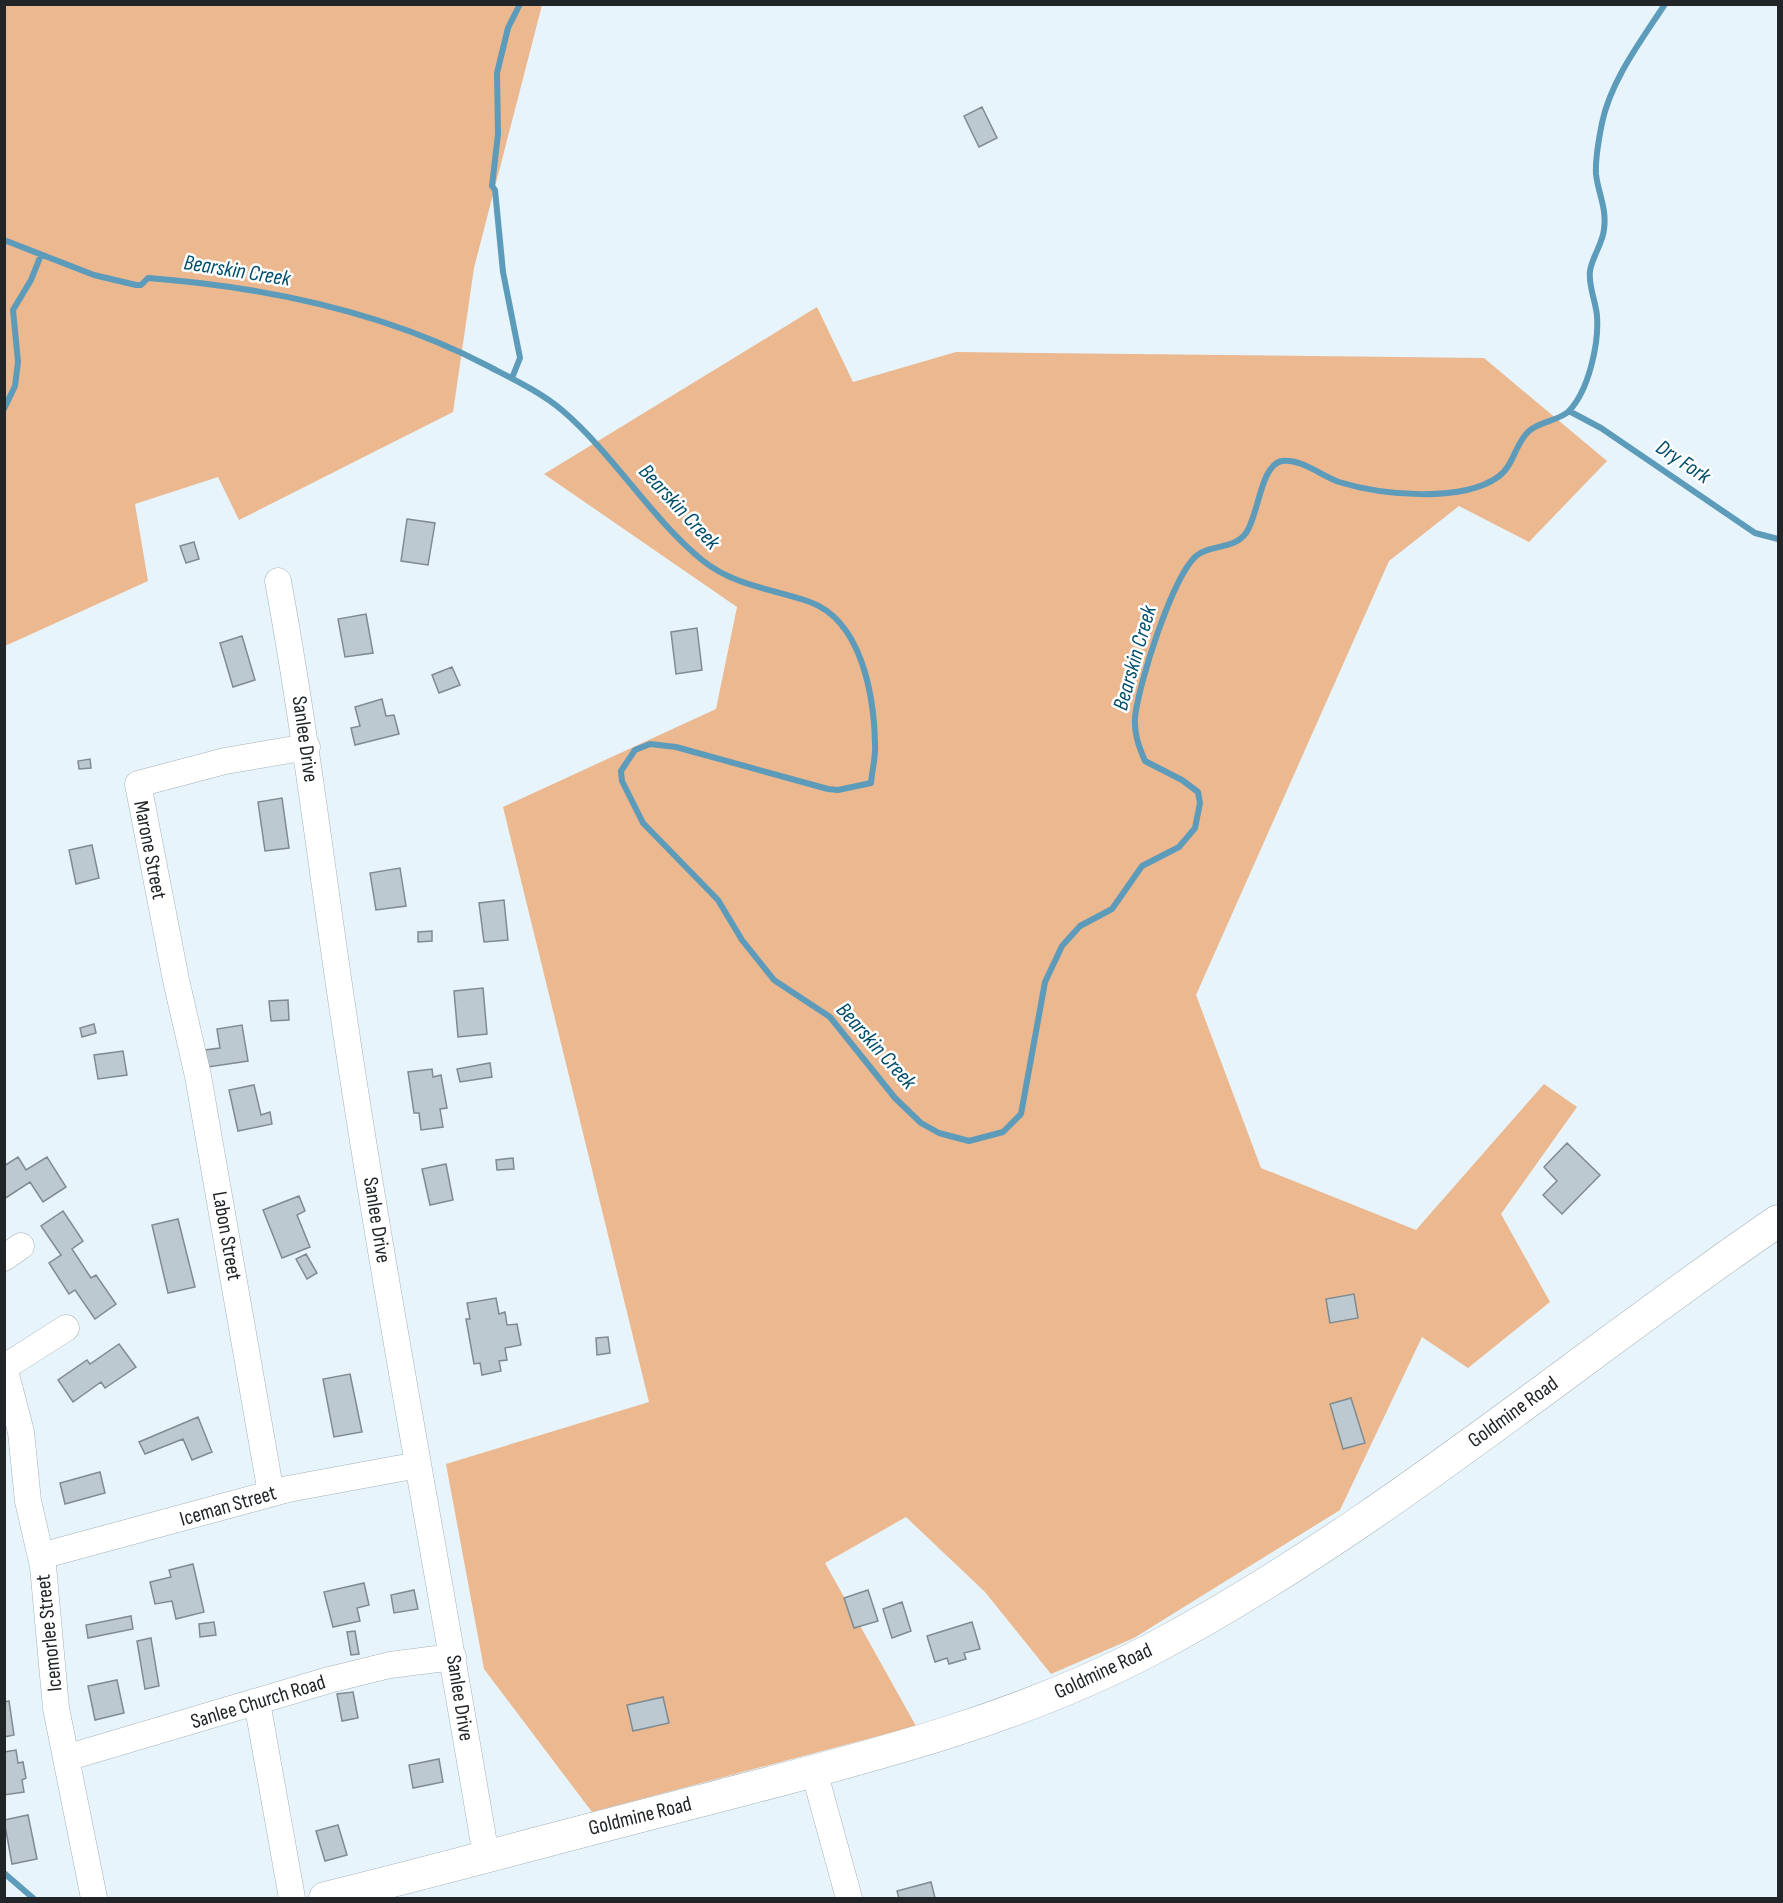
<svg xmlns="http://www.w3.org/2000/svg" width="1783" height="1903" viewBox="0 0 1783 1903" font-family="'Sofia Sans Condensed',sans-serif">
	<rect width="100%" height="100%" fill="#e7f4fb"/>
	<path fill="#ebb890" d="M5,4l537,1 -68,263 -21,144 -214,108 -21,-43 -83,27 13,77 -143,65z
		M817,307l36,75 103,-30 528,6 123,103 -78,81 -70,-36 -70,55 -193,434 65,173 155,62 128,-146 33,23 -76,107 49,88 -82,66 -46,-31 -82,173 -206,128 -83,36 -66,-82 -79,-75 -81,46 91,163 -324,86 -108,-143 -38,-205 203,-62 -146,-595 213,-98 21,-102 -193,-133z"/>
	<g fill="none" stroke-linecap="round" stroke-linejoin="round">
		<path stroke="#5c9bba" stroke-width="6" d="M4,240l90,35 42,10h5l7,-7c118,9 235,33 340,88 25,13 54,27 75,45 51,44 88,107 139,149 32,26 71,29 108,42 52,19 64,94 65,142 1,13 -3,26 -4,39l-33,7 -10,-1 -152,-42 -26,-3 -15,6 -14,21 1,10 21,42 75,77 24,40 32,40 56,37 65,81 26,25 18,10 30,8 34,-9 18,-18 24,-132 17,-36 18,-20 32,-17 30,-43 37,-19 16,-19 5,-25 -2,-11 -16,-12 -37,-19c-6,-14 -11,-27 -10,-43 3,-33 37,-140 61,-162 14,-12 38,-6 50,-23 13,-18 14,-68 36,-72 18,-3 40,15 57,21 42,13 122,21 159,-5 16,-11 17,-34 31,-46 11,-10 30,-10 40,-20 20,-21 30,-68 28,-95 -1,-14 -9,-31 -7,-45 2,-14 13,-28 14,-42 3,-21 -6,-36 -8,-55 -1,-15 3,-36 6,-51 9,-43 39,-82 63,-119
			M512,378l8,-20 -17,-86 -8,-82 -3,-4 6,-52 -1,-61 11,-45 12,-24
			M4,409l11,-23 3,-24 -5,-52 18,-30 10,-25
			M1569,411l32,17 154,105 23,6
			M4,1873l29,25"/>
	</g>
	<path fill="#bcc9d0" stroke="#7f8b91" stroke-width="1.5" d="M982,107l15,31 -18,9 -15,-31z
		M407,519l28,4 -7,42 -27,-4z
		M194,542l5,17 -13,4 -6,-17z
		M366,614l7,39 -28,4 -7,-38z
		M697,628l5,42 -26,4 -5,-42z
		M242,636l13,44 -22,7 -13,-44z
		M452,667l8,18 -21,8 -7,-18z
		M382,699l4,17 8,-1 5,19 -44,11 -4,-17 9,-2 -5,-19z
		M90,759l1,9 -12,1 -1,-8z
		M282,798l7,50 -24,3 -7,-49z
		M92,845l7,33 -23,6 -7,-34z
		M400,868l6,38 -30,4 -6,-37z
		M504,900l4,40 -24,2 -5,-39z
		M432,931v10l-14,1v-10z
		M483,988l4,46 -29,3 -4,-46z
		M288,1000l1,20 -18,1 -2,-20z
		M94,1024l2,9 -14,4 -2,-9z
		M242,1025l6,36 -40,6 -3,-17 15,-2 -3,-19z
		M123,1051l4,24 -29,4 -4,-24z
		M490,1063l2,14 -32,5 -3,-13z
		M432,1069l1,8 8,-2 6,33 -7,1 3,18 -22,3 -2,-17h-5l-6,-41z
		M254,1085l7,30 9,-3 2,12 -34,7 -9,-41z
		M1567,1143l33,32 -38,39 -19,-19 14,-14 -13,-14z
		M18,1157l8,13 21,-13 19,30 -23,15 -13,-20 -26,17v-33z
		M513,1158l1,11 -17,1 -1,-10z
		M446,1164l7,36 -23,5 -8,-36z
		M299,1196l6,15 -8,4 13,32 -28,11 -19,-48z
		M63,1211l20,30 -11,8 19,29 5,-3 20,29 -21,15 -20,-29 -6,4 -20,-31 12,-8 -20,-29z
		M178,1219l17,68 -27,6 -16,-68z
		M306,1254l11,19 -10,6 -11,-20z
		M1354,1294l4,24 -28,5 -4,-24z
		M496,1298l3,16 6,-2 2,13 10,-1 4,21 -16,3 2,12 -8,1 2,10 -19,4 -2,-12 -6,1 -8,-45h4l-3,-16z
		M608,1337l2,16 -13,2 -1,-17z
		M119,1344l17,23 -31,21 -4,-6 -28,20 -15,-22 29,-20 3,4z
		M350,1374l12,58 -28,5 -11,-58z
		M1351,1398l14,45 -22,6 -13,-45z
		M198,1417l14,35 -20,8 -9,-21 -38,15 -6,-12z
		M100,1472l5,21 -40,11 -5,-21z
		M193,1564l11,48 -28,7 -4,-18 -17,3 -5,-22 21,-5 -2,-7z
		M364,1583l5,22 -12,3 3,13 -27,6 -9,-35z
		M414,1590l4,19 -24,4 -3,-18z
		M868,1590l10,31 -24,7 -10,-30z
		M902,1602l9,29 -19,7 -9,-29z
		M131,1616l2,13 -45,9 -2,-13z
		M214,1622l2,13 -16,2 -1,-13z
		M972,1622l8,27 -16,4 2,6 -17,5 -2,-6 -12,4 -8,-26z
		M355,1631l4,23 -8,1 -4,-23z
		M151,1638l8,48 -14,3 -8,-48z
		M117,1680l7,33 -29,7 -7,-34z
		M353,1692l5,26 -16,3 -5,-27z
		M663,1697l6,26 -36,8 -6,-26z
		M9,1701l5,34 -10,2v-35z
		M16,1750l2,13 5,-1 3,16 -4,2 2,12 -20,3v-43z
		M439,1759l4,23 -30,6 -4,-23z
		M28,1815l9,44 -25,5 -8,-44z
		M338,1825l9,30 -22,6 -9,-30z
		M931,1882l4,16h-36l-2,-7z"/>
	<g fill="none" stroke-linecap="round" stroke-linejoin="round">
		<g stroke="#a5b2b8" stroke-width="27">
			<path id="minor" d="M278,581c26,141 43,283 64,424 42,285 97,567 144,851
				M4,1258l17,-12
				M4,1367l17,65 7,69 15,65 13,142 38,190
				M5,1367l61,-39
				M273,1493l-4,-11 -71,-406 -22,-96 -38,-196 87,-23 82,-14
				M41,1556l247,-67 130,-24
				M257,1702l35,196
				M66,1758l263,-78 61,-15 63,-8
				M814,1771l35,127"/>
		</g>
		<g stroke="#a5b2b8" stroke-width="33">
			<path id="major" d="M325,1898c126,-31 252,-66 379,-98 152,-40 308,-77 448,-151 224,-119 418,-286 626,-428"/>
		</g>
		<use href="#minor" stroke="#fff" stroke-width="26"/>
		<use href="#major" stroke="#fff" stroke-width="32"/>
	</g>
	<g text-anchor="middle" dominant-baseline="central" stroke-width="5" stroke-linejoin="round" paint-order="stroke">
		<g font-size="21" fill="#212528" stroke="#fff">
			<text transform="translate(305 739) rotate(82)">Sanlee Drive</text>
			<text transform="translate(150 850) rotate(79)">Marone Street</text>
			<text transform="translate(377 1220) rotate(81)">Sanlee Drive</text>
			<text transform="translate(227 1236) rotate(80)">Labon Street</text>
			<text transform="translate(1513 1412) rotate(-36)">Goldmine Road</text>
			<text transform="translate(228 1506) rotate(-16)">Iceman Street</text>
			<text transform="translate(49 1633) rotate(-96)">Icemorlee Street</text>
			<text transform="translate(1103 1671) rotate(-25)">Goldmine Road</text>
			<text transform="translate(460 1698) rotate(81)">Sanlee Drive</text>
			<text transform="translate(258 1702) rotate(-17)">Sanlee Church Road</text>
			<text transform="translate(640 1816) rotate(-14)">Goldmine Road</text>
		</g>
		<g font-size="22" font-style="italic" fill="#004e6b" stroke="#fff">
			<text transform="translate(237 271) rotate(9)">Bearskin Creek</text>
			<text transform="translate(1683 462) rotate(34)">Dry Fork</text>
			<text transform="translate(679 507) rotate(47)">Bearskin Creek</text>
			<text transform="translate(1135 658) rotate(-74)">Bearskin Creek</text>
			<text transform="translate(876 1046) rotate(48)">Bearskin Creek</text>
		</g>
	</g>
	<rect width="1783" height="1903" fill="none" stroke="#212528" stroke-width="12"/>
</svg>
